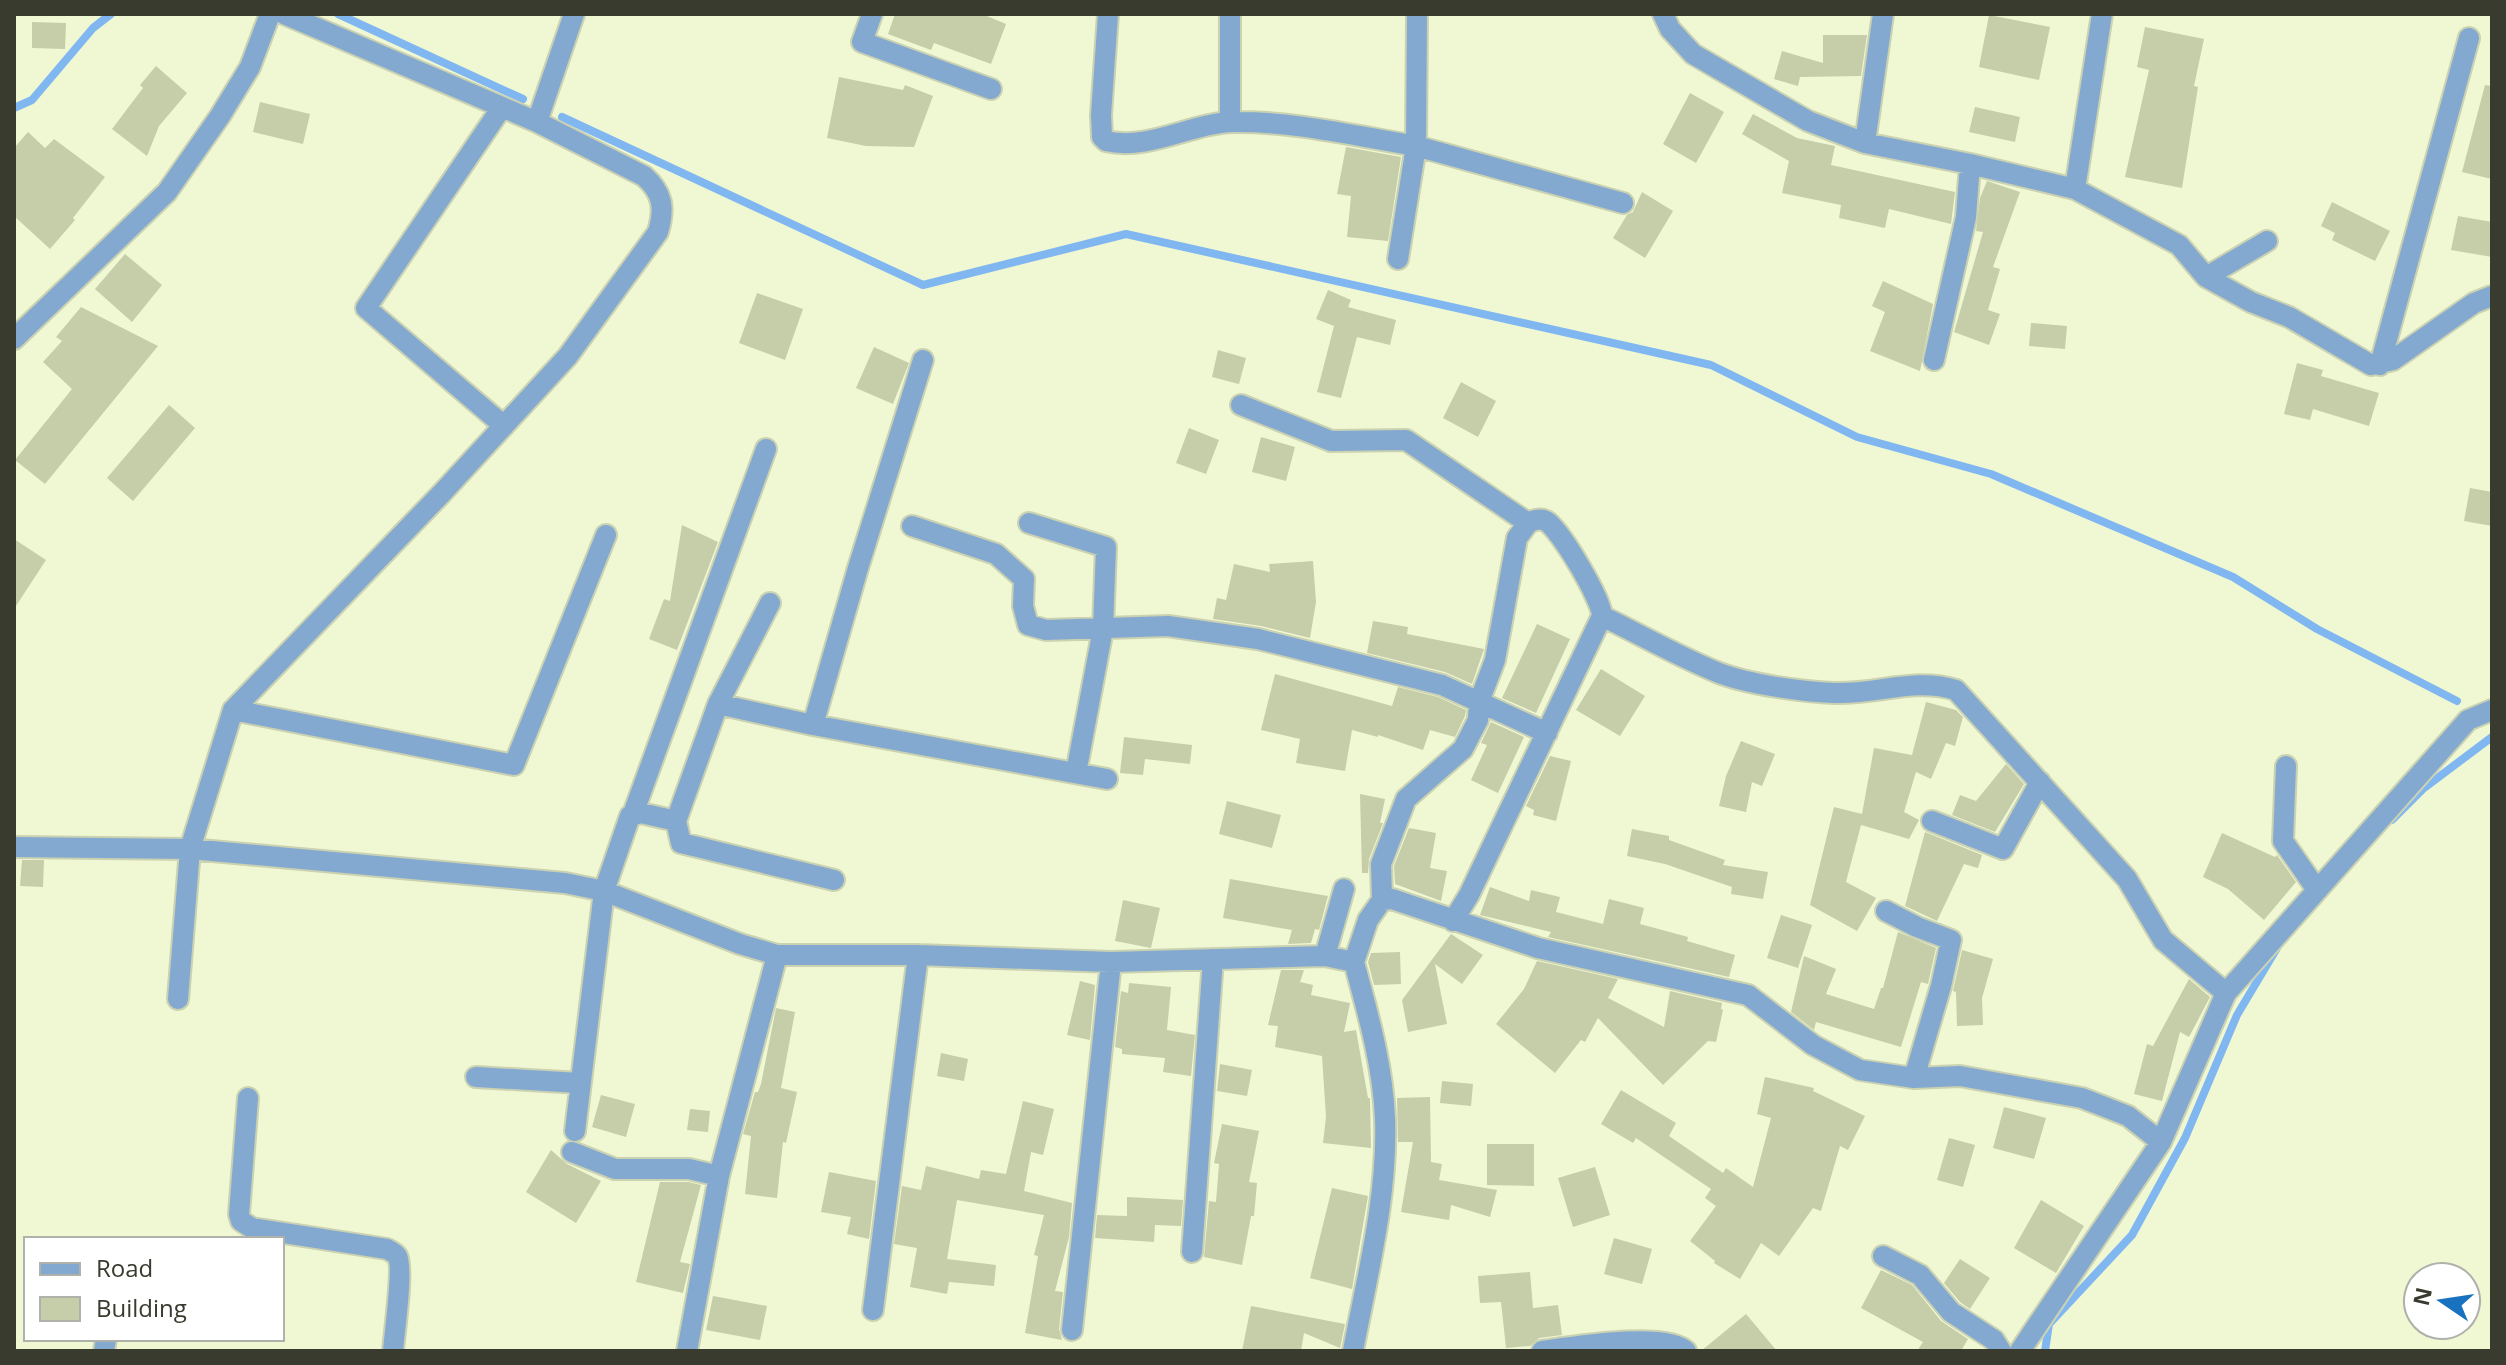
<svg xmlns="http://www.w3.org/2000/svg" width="2506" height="1365" viewBox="0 0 2506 1365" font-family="'Open Sans',sans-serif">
	<rect width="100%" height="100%" fill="#f0f8d3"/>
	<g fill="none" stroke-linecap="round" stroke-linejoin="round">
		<path stroke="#81b7f0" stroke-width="8" d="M338,14l185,85
			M14,108l18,-8 61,-72 18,-14
			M562,117l361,168 203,-51 585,131 146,72 134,37 242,103 84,52 140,72
			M2392,820l32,-32 68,-51
			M2045,1351l4,-27 83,-89 53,-97 52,-123 40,-67"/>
	</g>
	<path fill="#c5cda9" d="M895,14h87l24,10 -15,40 -57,-21 -3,7 -43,-16z
		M1989,15l61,12 -11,53 -60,-13z
		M32,22l34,1 -1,26 -33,-1z
		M2145,27l59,12 -10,47 4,1 -16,101 -57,-11 24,-107 -12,-3z
		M1823,35h44l-6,41 -61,1 -2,9 -24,-7 8,-28 41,12z
		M156,66l31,27 -28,33 -12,30 -35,-27 31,-41 -3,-3z
		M839,77l64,13 2,-5 28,11 -19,51 -48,-1 -39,-8z
		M2485,85l7,1v93l-30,-7z
		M1690,93l34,19 -28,51 -33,-19z
		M260,102l50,12 -7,30 -50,-12z
		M1975,107l45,10 -5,25 -46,-10z
		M1753,114l44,24 38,8 -4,19 124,27 -4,32 -62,-15 -4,19 -46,-10 2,-13 -59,-12 7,-32 -47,-27z
		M28,132l17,16 9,-9 51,38 -32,41 2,2 -25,29 -36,-33v-68z
		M1346,147l55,10 -13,84 -41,-4 4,-41 -14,-2z
		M1987,181l33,11 -27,75 7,2 -12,41 12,4 -11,31 -35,-13 29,-100 -7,-1 4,-33z
		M1642,192l31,19 -28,47 -32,-20 14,-23 6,-3z
		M2332,202l58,29 -15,30 -43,-21 3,-7 -14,-7z
		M2458,216l34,6v35l-41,-7z
		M125,254l37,31 -30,37 -37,-33z
		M1883,281l50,23 -13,67 -50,-20 15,-39 -13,-6z
		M1328,290l23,10 -3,7 48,13 -6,25 -33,-8 -16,61 -24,-6 17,-66 -18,-7z
		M757,293l46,16 -18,51 -46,-17z
		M81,307l77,39 -113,138 -30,-24 57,-71 -29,-27 19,-21 -6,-4z
		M2031,323l36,3 -2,23 -36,-3z
		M874,347l35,16 -16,41 -37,-16z
		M1218,350l28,8 -7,26 -27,-7z
		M2297,363l26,7 -2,6 58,17 -10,33 -56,-17 -3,11 -26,-6z
		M1461,382l35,19 -18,36 -35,-19z
		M169,405l26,23 -62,73 -26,-23z
		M1189,428l30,12 -13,34 -30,-11z
		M1261,437l34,10 -9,34 -34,-9z
		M2470,488l22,4v34l-28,-5z
		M682,525l36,17 -41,108 -28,-11 15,-40 6,2z
		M14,539l32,21 -32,49z
		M1313,561l3,41 -6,36 -49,-12 -48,-7 4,-21 9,2 8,-36 36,8 -1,-8z
		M1373,621l35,6 -1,7 77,15 -12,35 -27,-12 -78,-19z
		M1537,624l33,15 -34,74 -34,-15z
		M1601,669l44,27 -25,40 -44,-26z
		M1275,674l117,32 6,-19 40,10 28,13 -1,6 -10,21 -25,-7 -7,20 -45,-15v2l-26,-7 -7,41 -49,-8 4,-24 -39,-9z
		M1926,702l30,8 7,7 -8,29 -9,-3 -15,36 -15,-7 -12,40 15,8 -10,19 -48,-14 -15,57 30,16 -19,33 -47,-26 24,-98 28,7 12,-66 38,7z
		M1491,722l33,15 -26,56 -27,-13 16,-35 -6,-2z
		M1124,737l68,8 -2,19 -45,-5 -2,16 -23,-2z
		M1741,741l34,13 -13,32 -10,-4 -6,30 -27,-6 7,-30z
		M1550,756l21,5 -15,60 -23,-6 1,-5 -8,-4z
		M2006,764l18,20 -29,48 -43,-17 8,-20 16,6z
		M1360,794l25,5 -5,24h3l-14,36 -1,14h-6z
		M1227,801l54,14 -9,33 -53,-14z
		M1409,828l27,5 -6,35 17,3 -6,30 -46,-17 -1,-18z
		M1632,829l37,7v4l56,20 -2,5 45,7 -5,27 -32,-5 1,-7 -67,-23 -38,-8z
		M1925,832l57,23 -4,13 -14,-4 -27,57 -32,-15z
		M2222,833l53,24 2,-2 19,27 -32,38 -36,-31 -25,-12z
		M22,860h22l-1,27 -23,-1z
		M1230,879l98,17 -9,34 -4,-1 -4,14 -23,1 4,-14 -69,-12z
		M1490,887l39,14 2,-11 29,7 -4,15 47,12 6,-25 35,9 -4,16 48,13 -1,4 48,14 -6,22 -181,-40 3,-5 -71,-17z
		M1123,900l37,8 -9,40 -36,-7z
		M1781,915l31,10 -14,43 -31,-10z
		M1898,932l38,16 -8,36 -7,-2 -20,65 -85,-25 -2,8 -23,-18 13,-56 32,13 -10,25 48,15 7,-21h2z
		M1451,934l32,21 -21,29 -27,-20 12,60 -39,8 -6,-32z
		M1962,950l31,9 -11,39 1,27 -26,1 -1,-34 -3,-1z
		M1400,952l1,32 -27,1 -6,-23 3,-9z
		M1537,961l81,18 -10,19 56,29 6,-36 52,12 -1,6 2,1 -7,32 -8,-1 -45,44 -65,-67 -13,24 -4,-2 -26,33 -59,-49 28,-35z
		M1281,970h23l-4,12 13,3 -2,10 39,8 -6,29 12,-2 12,68h2l1,50 -48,-5 3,-26 -4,-61 -47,-9 3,-21 -10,-1z
		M2189,979l21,18 -21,40 -9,-5 -18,69 -28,-7 13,-50 6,2z
		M1080,981l15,4 -5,55 -23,-5z
		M1129,983l42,4 -4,43 28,5 -4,41 -28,-4 2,-14 -43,-4v-5l-7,-2 6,-56 7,2z
		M776,1008l19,4 -14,76 16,4 -11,51 -3,-1 -6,56 -32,-4 6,-58 -8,-2 12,-42h3l3,-8z
		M941,1053l27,6 -4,22 -27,-5z
		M1220,1064l32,6 -5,26 -30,-5z
		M1765,1077l49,11 -1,3 52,25 -17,34 -8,-4 -19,65 -8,-3 -34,48 -18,-13 -21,36 -26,-16 1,-2 -25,-20 26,-35 -11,-8 6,-9 -75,-51 -3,5 -32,-19 20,-34 55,33 -7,13 54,37 3,-5 27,19 18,-69 -14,-4z
		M1442,1081l31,3 -2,22 -31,-3z
		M601,1095l34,9 -9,33 -34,-10z
		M1430,1097l1,65 11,2 -3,16 58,10 -7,27 -39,-12 -2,15 -48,-8 12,-70h-15l-1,-44z
		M1023,1101l31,8 -11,46 -12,-3 -7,39 48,12 -3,34 -14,54 8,1 -4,37 3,11 -37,-7 13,-77 -4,-1 10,-40 -87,-15 -10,59 49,6 -2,21 -45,-4 -2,12 -37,-7 7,-39 -23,-4 8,-58 19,4 5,-24 53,13 2,-9 25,4z
		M2004,1107l42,11 -12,41 -41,-11z
		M690,1109l20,2 -2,21 -21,-2z
		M1222,1124l37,7 -10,51 8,1 -3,33h-3l-9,49 -38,-8 5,-56 7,1 3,-38 -5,-1z
		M1949,1138l26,7 -12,42 -26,-7z
		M1487,1144h47v42l-47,-1z
		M551,1150l16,14 34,17 -25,42 -50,-31z
		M1595,1167l15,48 -37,12 -15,-49z
		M829,1172l47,9 -7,58 -22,-5 4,-17 -30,-5z
		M660,1182h28l13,3 -21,77 10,2 -7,29 -47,-11z
		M1332,1188l36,8 -16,93 -42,-11z
		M1127,1197l56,3 -2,26 -26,-1 -1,17 -59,-4 2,-23 30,1z
		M2041,1200l43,26 -28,47 -42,-25z
		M1614,1238l38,11 -10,35 -38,-10z
		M1960,1259l30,19 -20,31 -10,-7 -16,-19z
		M1881,1270l31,15 29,36 27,18 -7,12h-44l6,-9 -62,-34z
		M1530,1272l3,36 25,-3 4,30 -23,3 -9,8 -24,2 -5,-46 -21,1 -2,-27z
		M713,1296l54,10 -7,34 -54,-10z
		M1251,1306l94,18 -5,24 -36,-15 -3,18h-59z
		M1746,1314l31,37h-76z"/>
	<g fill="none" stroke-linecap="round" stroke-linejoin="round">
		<g stroke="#cbd2b2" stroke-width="24">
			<path id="minor" d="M872,14l-10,28 129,47
				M1108,14l-7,101 1,22 4,4c43,10 85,-18 127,-19 61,-1 123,14 183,24l1,-132
				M1230,14v108
				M1663,14l7,15 23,25 115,67 57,22 105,21 105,25 104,56 27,32 45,25 38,15 82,48 22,-5 81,-57 18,-7
				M502,107l-136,201 138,118
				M537,122l37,-108
				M1865,143l18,-129
				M2075,189l27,-175
				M1398,259l18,-113 207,57
				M2206,277l61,-36
				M1934,360l32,-143 4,-53
				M2380,365l89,-327
				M1241,405l90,36 75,-1 122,83
				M1029,523l77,24 -3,82 -27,144
				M912,526l84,28 28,25 -1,27 5,19 18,5 122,-4 90,13 184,46 105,48
				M1602,616c39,19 77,41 117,57 29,11 83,19 115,20 42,2 80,-16 122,-3l171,189 36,61 63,53
				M718,704l52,-101
				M233,710l281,55 92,-230
				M813,725l45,-157 65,-208
				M2286,766l-3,75 34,49
				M633,814l133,-365
				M676,821l5,22 153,37
				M1932,821l71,28 37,-67
				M14,847l176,2 375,34 39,8 26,-75 11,-3 35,8 42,-117 95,21 294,54
				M1382,900l-1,-36 25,-65 57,-50 15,-29 1,-18 16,-42 22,-122 11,-15c6,-3 12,-5 18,-2 14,8 56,79 56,95l-133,279 -16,26
				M1886,911l31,16 34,13 -10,46 -27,92
				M1325,956l19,-67
				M1354,962l14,-42 14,-20 10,-1 146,49 210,47 65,50 47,25 54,8 46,-2 122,22 46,18 33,26
				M178,999l12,-150 43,-139 209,-217 126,-137 90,-124c7,-24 5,-39 -14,-56l-107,-54 -253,-108
				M476,1077l104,6
				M248,1098l-9,116 2,7 11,7 135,21c3,2 8,4 10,7 7,10 -3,80 -4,95
				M575,1131l29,-240 136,53 37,11h141l193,7 214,-6 29,6c14,52 29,104 31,157 3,77 -18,157 -32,232
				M572,1152l43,17h74l30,7
				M1192,1252l21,-293
				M1883,1256l37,19 31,37 43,28 7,11
				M873,1310l45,-355
				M1072,1330l39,-368
				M104,1351l2,-12
				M687,1351l32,-175 58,-221
				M1542,1351c29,-4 124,-20 144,0
				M2020,1351l141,-209 65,-149 242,-273 24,-10"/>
		</g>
		<g stroke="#cbd2b2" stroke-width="24">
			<path id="tertiary" d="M14,339l153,-147 53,-76 30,-49 20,-53"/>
		</g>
		<use href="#minor" stroke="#83a9d1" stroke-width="20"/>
		<use href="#tertiary" stroke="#83a9d1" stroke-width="20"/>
	</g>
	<rect width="2506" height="1365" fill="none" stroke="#383b2d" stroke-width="32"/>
	<rect x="24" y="1237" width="260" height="104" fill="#ffffff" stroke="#afb1ab" stroke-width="2"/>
	<rect x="40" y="1263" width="40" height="12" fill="#83a9d1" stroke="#afb1ab" stroke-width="2"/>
	<text x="96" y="1277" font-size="24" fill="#383b2d">Road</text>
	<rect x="40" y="1297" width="40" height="24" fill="#c5cda9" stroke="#afb1ab" stroke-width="2"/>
	<text x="96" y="1317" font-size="24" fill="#383b2d">Building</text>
	<g transform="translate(2442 1301) rotate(283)"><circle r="38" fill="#ffffff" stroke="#afb1ab" stroke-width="2"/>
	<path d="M0-6L14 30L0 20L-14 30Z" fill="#1872bf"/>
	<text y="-12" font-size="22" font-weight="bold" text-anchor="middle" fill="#383b2d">N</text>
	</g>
</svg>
